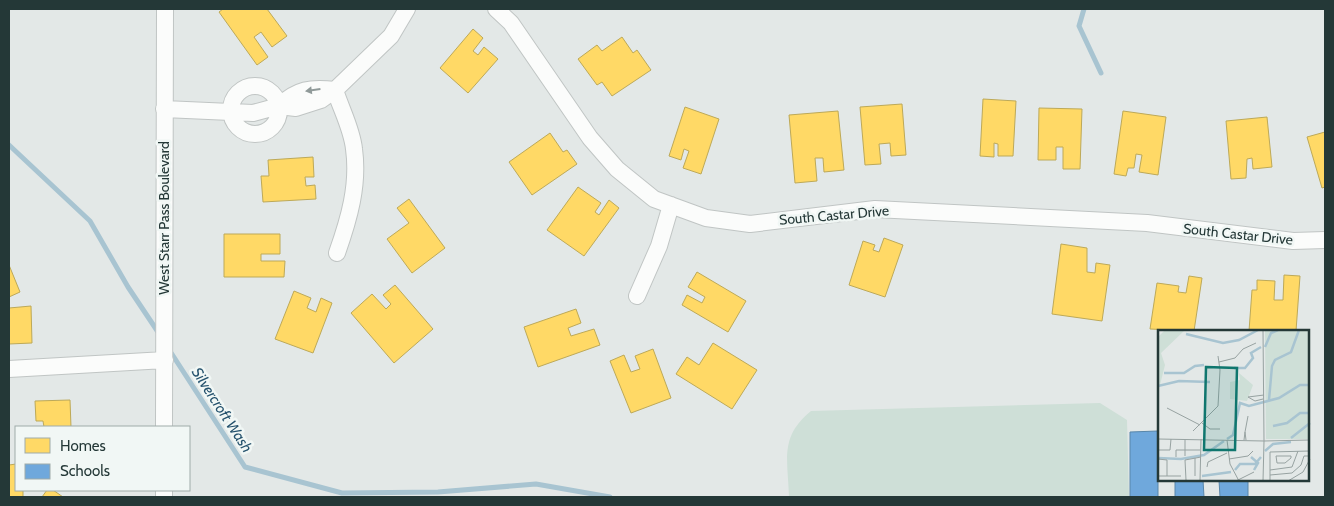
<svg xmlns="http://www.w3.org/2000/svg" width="1334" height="506" viewBox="0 0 1334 506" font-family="Cabin,sans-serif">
	<rect width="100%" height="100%" fill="#e3e8e7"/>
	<path fill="#cedfd7" d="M1100,403l27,17 2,77h-340c-1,-37 -10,-60 22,-86z"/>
	<path fill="#ffd966" stroke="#bda958" d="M223,9h44l20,27 -15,11 -11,-15 -7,5 14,20 -11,8 -38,-53z
		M473,29l10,9 -10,13 5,4 6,-8 14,12 -30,34 -28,-25z
		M622,37l11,16 4,-3 14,20 -39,26 -10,-14 -5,3 -19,-26 19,-14 5,6z
		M983,99l33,2 -3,55h-15v-12l-4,-1v14l-14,-1z
		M902,104l4,51 -15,1 -1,-13 -11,1 2,20 -16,1 -5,-58z
		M685,107l34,12 -18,55 -18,-6 6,-17 -5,-2 -3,11 -12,-4z
		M1039,108l43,1 -2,60h-17v-22h-7v13h-18z
		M838,111l6,59 -20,2 -1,-14h-8l2,23 -22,2 -6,-68z
		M1123,111l43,6 -8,58 -19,-3 3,-17 -6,-1 -2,14h-6l-2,8 -12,-2z
		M1267,117l5,50 -19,2 -1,-11 -5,1 -1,19 -15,1 -5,-58z
		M1325,132v55l-3,1 -15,-51z
		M550,133l13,19 4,-2 10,14 -45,31 -23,-33z
		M313,157l1,20h-9l1,9 9,-1 1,14 -53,3 -2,-26h8l-1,-16z
		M578,187l23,16 -6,9 4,3 10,-15 10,8 -35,48 -37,-26z
		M409,199l36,49 -33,25 -25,-34 22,-16 -12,-15z
		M224,234h56v20h-19v7h24l-1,16h-60z
		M884,238l19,7 -18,52 -36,-12 14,-44 12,4 -2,5 6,2z
		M1061,244l26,4v24l8,1 1,-10 14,2 -8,56 -50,-7z
		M9,265l11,27 -11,5z
		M697,272l49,29 -18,31 -46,-27 5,-10 15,8 3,-6 -17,-10z
		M1284,275l16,1 -4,55h-47l3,-41h5v-10l18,1 -1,19h9z
		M1189,276l13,2 -8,53 -44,-2 7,-46 22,3 -1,6 8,1z
		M395,285l38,44 -39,34 -43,-50 21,-19 14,15 5,-5 -8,-9z
		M294,291l17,7 -4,10 9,4 5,-14 11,5 -19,50 -38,-14z
		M31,306l1,37 -23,1v-36z
		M576,309l5,14 -13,5 3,8 23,-7 6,16 -62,22 -14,-40z
		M713,343l44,27 -25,39 -56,-35 11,-17 12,8z
		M653,349l18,49 -40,15 -21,-52 14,-6 7,17 9,-3 -5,-13z
		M70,400l1,27h-27l-1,-6h-7l-1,-20z
		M16,464v26h7v7h-14v-32z
		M47,490h6l10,7h-21z"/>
	<path fill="#6fa8dc" stroke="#5886aa" d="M1158,431v66h-28v-65z
		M1175,480h28l1,17h-29z
		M1219,480h29v17h-28z"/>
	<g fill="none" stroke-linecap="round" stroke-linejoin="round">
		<path stroke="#a8c4d1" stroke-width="5" d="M1084,9l-5,17 22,47
			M9,145l81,76 38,66 32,48
			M168,348l77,119 97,26 96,-1 98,-8 74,13"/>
		<g stroke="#c0c5c4" stroke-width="18">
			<path id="minor" d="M496,9l15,14 79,115 27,31 37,30 52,19 44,6 125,-15 272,14 146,18 32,-1
				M231 110a24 24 0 1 1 48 0a24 24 0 1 1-48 0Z
				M164,109l89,4 26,-7 17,2 25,-8 14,-10c-24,-3 -38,-1 -56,16
				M337,253c12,-34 22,-68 17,-104 -2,-20 -13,-40 -19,-59l56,-54 16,-27
				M637,296l22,-50 12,-41
				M9,369l156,-9
				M164,427l1,-418
				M164,497v-7"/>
		</g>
		<use href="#minor" stroke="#fbfcfb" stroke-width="16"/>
	</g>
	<defs><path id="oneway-solid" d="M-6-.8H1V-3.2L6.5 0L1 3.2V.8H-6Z" transform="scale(1.25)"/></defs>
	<use fill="#909a99" href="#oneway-solid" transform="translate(313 90) rotate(172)"/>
	<g text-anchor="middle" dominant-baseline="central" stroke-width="5" stroke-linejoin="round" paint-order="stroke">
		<g font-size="14" fill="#243837" stroke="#f1f7f5">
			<text transform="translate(834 215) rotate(-5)">South Castar Drive</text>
			<text transform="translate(164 218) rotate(-90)">West Starr Pass Boulevard</text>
			<text transform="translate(1238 234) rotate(6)">South Castar Drive</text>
		</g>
		<g font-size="15" font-style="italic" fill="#25526d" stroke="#f1f7f5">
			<text transform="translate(222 410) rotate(57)">Silvercroft Wash</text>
		</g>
	</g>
	<g transform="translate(1158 330)">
		<rect width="151" height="151" fill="#e3e8e7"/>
		<path d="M7,0h20l-24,23 4,12 -7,28v-56zM107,0h44v109h-43zM81,43l14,12 -6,16 -17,-2v-17l10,-2z" fill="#cedfd7"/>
		<path fill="none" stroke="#a8c4d1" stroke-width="2.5" d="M28,4l37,9 16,-3 19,-10M107,17l6,-14 7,-3M76,38h11l8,-10 -2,-5 10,-6M6,43h20l11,-7 9,-1M0,56l21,-5 31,1M111,70l3,-34 3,-6 16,-8 8,-22M115,96l14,-3 13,-10h10M133,108l19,-15M69,109l6,-4 7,-32 9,3 30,-8 21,-13h10M107,121l8,-7 18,-2M93,127l7,6 -4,7M0,128l23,1 23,-4 20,-14M77,140l5,-6h15l6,-7M44,146l29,-4"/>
		<path fill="none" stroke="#97a2a1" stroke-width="1" d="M105,0l1,111 46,-1M61,32l16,-4 8,-9 13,-6M105,69l-8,2 -7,-4 16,-2M9,78l33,17M44,93l8,6h10M35,101l25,-25 2,-36 -2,-14M87,102l3,-16M0,109l106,2 -1,40M27,109v17M69,110l3,24 9,17M86,110l1,-8 1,8M0,120h12l1,-11M118,126h15v2l-6,5h-8zM18,127v-7h24M0,129l9,1v16M71,129l19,-3 5,-5M49,137l1,-5 19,-9M112,140l22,-3 6,-16M112,145l22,-2 9,-8 3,-9h6M0,146h23M37,146v-18M28,150l-1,-20 16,-3M42,151l1,-42M78,151l18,-9M112,151v-29l40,-1M130,151l15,-9 7,-13"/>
		<path fill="#0f766e" fill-opacity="0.15" stroke="#0f766e" stroke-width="2.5" d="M48,37l31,1 -2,82h-31z"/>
		<rect width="151" height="151" fill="none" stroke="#243837" stroke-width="2.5"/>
	</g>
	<rect width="1334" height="506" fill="none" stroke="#243837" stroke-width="20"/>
	<rect x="15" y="426" width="175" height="65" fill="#f1f7f5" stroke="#9faba9"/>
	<rect x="25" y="438" width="25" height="15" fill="#ffd966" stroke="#9faba9"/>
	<text x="60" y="451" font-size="15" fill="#243837">Homes</text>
	<rect x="25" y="464" width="25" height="15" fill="#6fa8dc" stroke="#9faba9"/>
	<text x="60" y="476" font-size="15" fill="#243837">Schools</text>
</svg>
